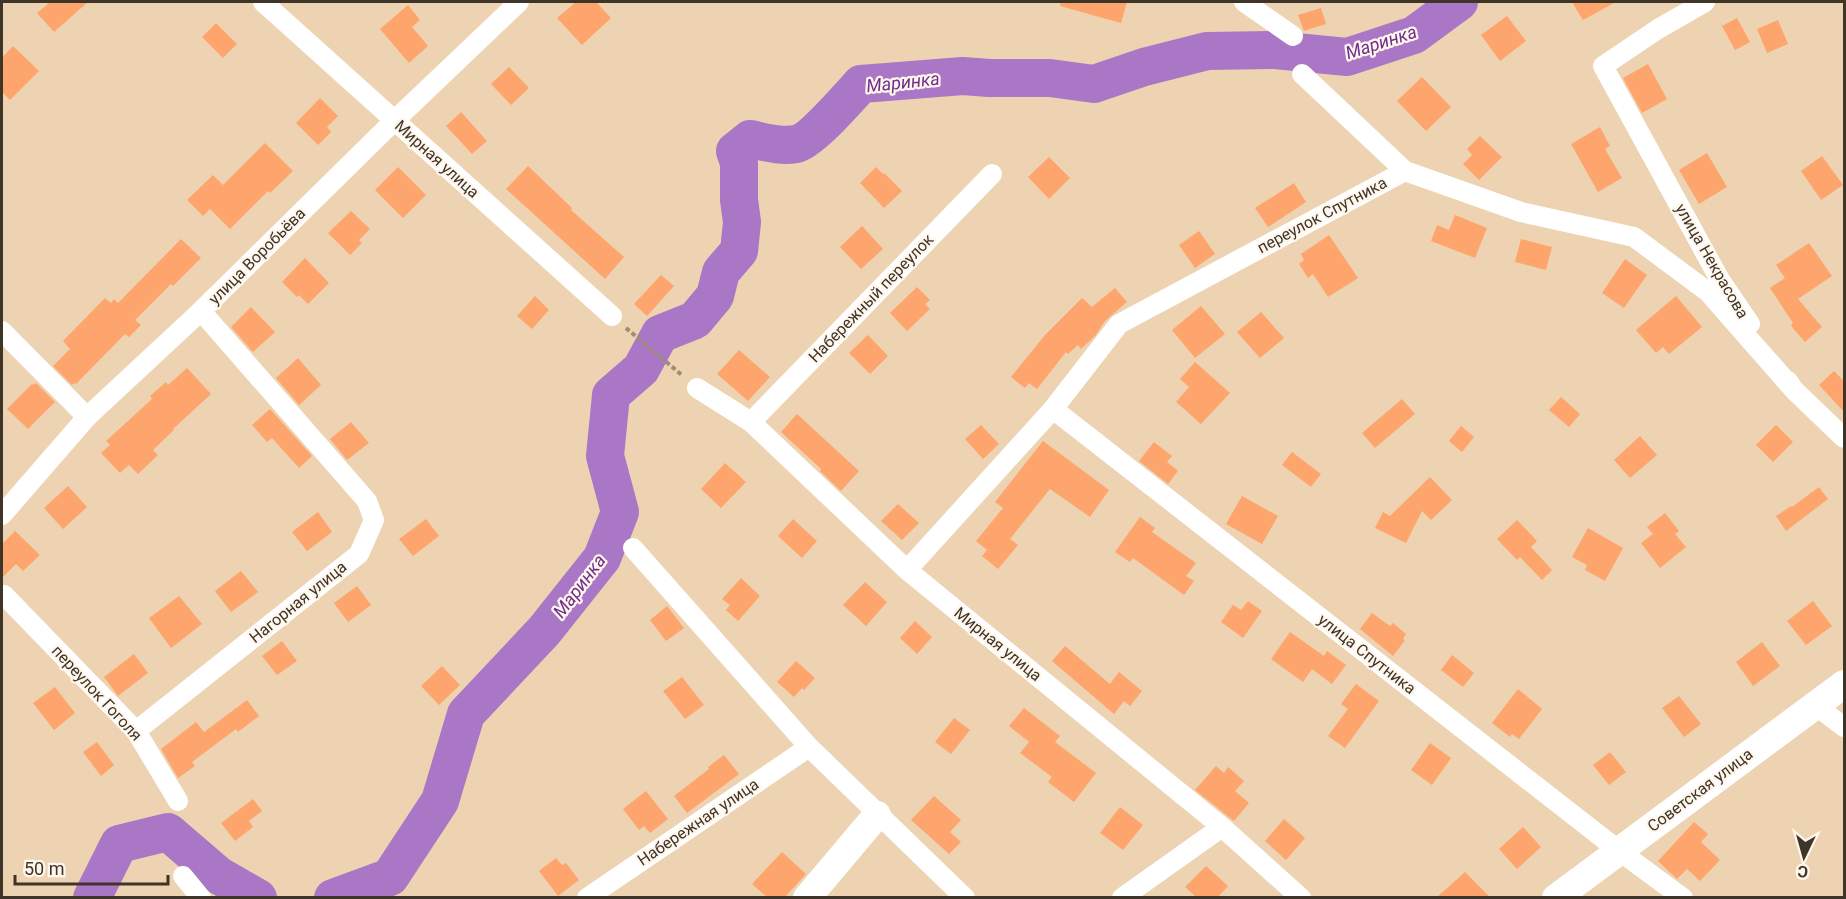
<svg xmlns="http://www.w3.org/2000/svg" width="1846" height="899" viewBox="0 0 1846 899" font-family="Roboto,sans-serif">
	<rect width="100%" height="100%" fill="#edd3b2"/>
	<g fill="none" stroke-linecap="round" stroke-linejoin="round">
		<path stroke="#aa76c6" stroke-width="38" d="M92,898l27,-54 49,-12 50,43 40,23
			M333,898l57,-21 50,-76 26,-87 78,-83 58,-73 18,-46 -15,-56 6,-61 30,-26 19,-35 35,-14 20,-24 6,-24 18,-21 3,-29 -3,-22v-37l-4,-12 15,-12c15,3 30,8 46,5 15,-3 53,-47 65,-60l102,-8 26,2h61l44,6 50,-17 63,-16 68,-1 72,7 67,-22 45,-33"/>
	</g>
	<path fill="#fda56c" d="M50,2h38l-34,30 -17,-19z
		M576,2h20l15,16 -29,27 -25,-27z
		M1061,2h66l-6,21 -61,-17z
		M1572,2h44l-33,18z
		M408,5l12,15 -8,7 16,19 -19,17 -29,-34z
		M1321,8l5,16 -22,7 -6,-16z
		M1507,16l19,25 -26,20 -19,-26z
		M1737,18l13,24 -15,8 -13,-24z
		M1778,20l10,24 -21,9 -10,-24z
		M216,23l21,21 -14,14 -21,-21z
		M13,46l26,25 -29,29 -8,-8v-34z
		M1648,64l19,35 -25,14 -19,-35z
		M509,67l20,21 -18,17 -20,-21z
		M1422,77l29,30 -25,24 -29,-30z
		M320,98l18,18 -11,11 4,5 -13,13 -22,-22z
		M461,112l26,29 -15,13 -26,-28z
		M1600,127l10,19 -5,3 17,29 -24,14 -27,-48z
		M1480,136l22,21 -23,23 -16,-16 9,-9 -5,-6z
		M265,143l28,28 -23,22 -2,-2 -38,38 -20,-20 -7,7 -16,-16 26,-25 10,10z
		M1707,153l20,34 -28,17 -20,-34z
		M1822,156l21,29 -22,15 -20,-29z
		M1049,157l21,21 -21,21 -21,-22z
		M528,166l44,42 -1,2 53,47 -19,22 -99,-90z
		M398,167l28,28 -23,23 -28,-28z
		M876,167l7,7 1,-1 18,18 -18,17 -24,-25z
		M1294,183l12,19 -38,25 -13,-19z
		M351,211l19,18 -11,11 3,3 -12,12 -22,-22z
		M1455,215l32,13 -12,30 -44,-17 6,-16 12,5z
		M862,226l21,23 -22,20 -21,-22z
		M1199,231l16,23 -20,14 -16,-23z
		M1329,235l29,43 -30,19 -15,-23 -5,4 -9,-14 5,-4 -3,-6z
		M181,239l20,19 -28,28 -2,-2 -36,36 6,5 -12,12 -4,-3 -49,50 -2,-1 -2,2 -19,-19 17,-17 -7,-8 42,-43 6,5 3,-4 4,4z
		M1521,239l31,8 -6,23 -31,-8z
		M1809,243l23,33 -34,23 24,28 -17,15 -14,-16 2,-3 -23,-35 15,-10 -9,-13z
		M305,258l24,25 -21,21 -9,-9 -2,2 -15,-15z
		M1625,259l22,16 -23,33 -22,-15z
		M661,275l13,11 -27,30 -13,-12z
		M917,287l13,13 -5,4 5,5 -23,22 -17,-18z
		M1115,288l12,14 -22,19 -10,15 -14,13 -3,-4 -10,9 -2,-2 -29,37 -8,-6 -4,5 -14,-11 34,-42 37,-37 10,9z
		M535,296l14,14 -17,19 -15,-13z
		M1676,296l26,31 -33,27 -6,-7 -7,6 -20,-23z
		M1201,306l24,28 -30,24 -23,-28z
		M251,307l24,25 -22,20 -22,-25z
		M1261,312l23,26 -24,20 -23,-26z
		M868,335l20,21 -18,18 -21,-21z
		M739,350l31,27 -22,24 -31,-27z
		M298,358l23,27 -22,20 -23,-27z
		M1195,362l35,31 -29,31 -25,-22 13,-15 -9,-8z
		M187,368l24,26 -38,35 1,1 -21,20 5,5 -20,19 -9,-9 -9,8 -19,-20 9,-8 -4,-4 46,-42 -2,-3 16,-14 2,3z
		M1834,371l11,11v31l-26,-28z
		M36,383l19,19 -27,27 -21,-20 25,-25 1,1z
		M1561,397l19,17 -11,13 -20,-17z
		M1402,399l13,15 -40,34 -13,-15z
		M270,409l42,47 -13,12 -27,-30 -5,4 -15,-17z
		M797,414l62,57 -18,20 -21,-20 1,-2 -40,-37z
		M351,422l18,21 -22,17 -17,-21z
		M981,425l18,19 -16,15 -18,-20z
		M1776,425l17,17 -20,20 -17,-17z
		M1461,426l13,11 -12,15 -13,-11z
		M1640,436l17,19 -27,23 -16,-18z
		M1043,441l66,49 -19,27 -40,-28 -40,50 8,6 -20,24 -16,-13 5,-6 -11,-9 27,-33 -8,-6z
		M1154,442l18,14 -5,6 11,9 -10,13 -29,-23z
		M1292,452l29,22 -10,13 -29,-22z
		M725,463l21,19 -25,26 -20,-19z
		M1430,477l22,23 -21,20 -9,-9 -16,32 -31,-15 8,-16 7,4z
		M68,486l19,21 -24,22 -19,-21z
		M1819,487l9,12 -42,32 -10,-15 15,-10 1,1z
		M1242,496l36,20 -16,28 -36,-20z
		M898,504l21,19 -17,17 -21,-19z
		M318,512l14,20 -25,19 -15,-19z
		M1665,513l14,18 -4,3 11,13 -26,21 -19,-25 12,-9 -6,-7z
		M1140,517l15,11 -3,4 44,31 -10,13 8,5 -10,14 -51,-37 -3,4 -15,-10z
		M426,519l13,17 -26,20 -14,-17z
		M793,519l24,22 -15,17 -24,-22z
		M1517,520l20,21 -6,6 21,23 -10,10 -22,-23 -3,3 -20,-21z
		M1588,528l35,20 -18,33 -20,-11 2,-5 -15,-8z
		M15,531l25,24 -17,16 -7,-7 -14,14v-34z
		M241,571l17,21 -27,20 -16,-21z
		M741,578l19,18 -22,25 -12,-11 4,-5 -8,-6z
		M865,582l22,20 -21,24 -23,-21z
		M357,586l14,19 -23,17 -14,-19z
		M179,596l23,28 -31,24 -22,-30z
		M1248,601l14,10 -19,27 -22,-16 12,-17 8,5z
		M1813,601l19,25 -26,19 -19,-24z
		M667,606l17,22 -18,13 -16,-21z
		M1372,613l18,13 3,-3 13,11 -3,5 2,1 -12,16 -33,-27z
		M915,621l17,16 -15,17 -17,-16z
		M1290,632l34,24 3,-5 19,14 -14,19 -20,-15 -9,13 -32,-23z
		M282,641l15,20 -20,14 -15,-19z
		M1762,642l18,24 -27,20 -17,-24z
		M1065,646l45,38 9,-12 23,19 -12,15 -6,-5 -10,13 -62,-53z
		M134,654l14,19 -30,23 -14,-19z
		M1452,655l22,18 -11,14 -22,-17z
		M796,661l19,17 -11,12 -2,-2 -8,9 -17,-15z
		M442,666l18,19 -21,20 -18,-19z
		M682,677l22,28 -19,14 -22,-28z
		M1356,684l23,17 -34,47 -17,-12 20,-27 -7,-5z
		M55,687l20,26 -21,17 -21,-27z
		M1518,689l24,20 -23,30 -7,-5 -2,3 -18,-14z
		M1679,696l22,28 -17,13 -22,-29z
		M247,700l12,16 -21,16 -2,-3 -44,33 3,4 -17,12 -17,-29 35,-27 8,10z
		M1024,708l36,28 -5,6 41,31 -22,29 -26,-20 4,-5 -32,-24 9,-11 -20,-16z
		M954,718l16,12 -19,24 -16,-12z
		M97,742l17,23 -13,11 -18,-24z
		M1430,743l21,15 -19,27 -21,-15z
		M1610,752l16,20 -17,13 -16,-20z
		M724,755l15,19 -52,39 -13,-17 35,-27 -1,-2z
		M1216,766l8,7 4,-6 16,14 -9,10 14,12 -15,18 -39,-31z
		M646,791l22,28 -18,14 -6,-7 -5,4 -16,-21z
		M934,796l27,24 -11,12 11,10 -12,12 -38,-34z
		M253,799l9,12 -13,10 4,6 -18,14 -14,-18z
		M1120,807l23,18 -20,25 -23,-17z
		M1284,819l21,19 -19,22 -21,-19z
		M1694,822l14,12 -7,8 19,18 -20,21 -13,-12 -10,10 -19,-18z
		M1523,827l18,20 -24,22 -18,-20z
		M782,852l24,22 -21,23h-18l-15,-13z
		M556,858l6,7 4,-2 13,17 -21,16 -19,-25z
		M1206,866l22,20 -10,11h-22l-11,-10z
		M1465,872l25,25h-53z"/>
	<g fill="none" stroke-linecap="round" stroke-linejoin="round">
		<path stroke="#a08d75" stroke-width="4" stroke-dasharray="4.5 3" stroke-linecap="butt" d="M626,328l57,48"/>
		<path stroke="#fff" stroke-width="20" d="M263,2l349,314
			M1244,2l49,34
			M1705,2l-47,27 -55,37 117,214 30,44
			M1302,74l103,97
			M2,331l85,86
			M1788,381l6,9 50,48
			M697,388l54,34 156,148 315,257 79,71
			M1053,409l565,441 65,48
			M751,422l241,-248
			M2,515l85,-98 114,-106 193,-190 125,-119
			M633,548l176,199 156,151
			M907,570l146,-161 66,-85 286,-153 116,41 113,25 74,55 86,98
			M4,595l132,136 42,70
			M1814,704l30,23
			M136,731l223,-177 15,-34 -7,-19 -166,-190
			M183,876l18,22
			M587,898l222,-151
			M1122,898l100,-71"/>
		<path stroke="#fff" stroke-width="28" d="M807,898l70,-83
			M1556,898l288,-214"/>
	</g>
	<g text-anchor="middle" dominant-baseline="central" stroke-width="4.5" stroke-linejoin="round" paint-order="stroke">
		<g font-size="16" fill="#3e3427" stroke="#fff7ed">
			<text transform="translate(437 159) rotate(42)">Мирная улица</text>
			<text transform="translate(1322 215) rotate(-28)">переулок Спутника</text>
			<text transform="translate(257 256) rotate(-45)">улица Воробьёва</text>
			<text transform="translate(1712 261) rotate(60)">улица Некрасова</text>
			<text transform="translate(871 298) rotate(-46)">Набережный переулок</text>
			<text transform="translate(298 602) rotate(-39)">Нагорная улица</text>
			<text transform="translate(998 644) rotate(39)">Мирная улица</text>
			<text transform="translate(1367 654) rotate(38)">улица Спутника</text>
			<text transform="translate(97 693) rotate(47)">переулок Гоголя</text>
			<text transform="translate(1700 790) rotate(-37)">Советская улица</text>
			<text transform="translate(698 822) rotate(-34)">Набережная улица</text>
		</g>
		<g font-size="18" font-style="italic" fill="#6f2f8e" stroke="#fff7ed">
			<text transform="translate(1381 42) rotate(-18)">Маринка</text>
			<text transform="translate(903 82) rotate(-6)">Маринка</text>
			<text transform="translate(579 586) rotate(-53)">Маринка</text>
		</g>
	</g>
	<rect width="1846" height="899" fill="none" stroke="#3e3427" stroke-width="6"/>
	<g transform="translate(1804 857) rotate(185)" stroke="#fff7ed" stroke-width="4.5" paint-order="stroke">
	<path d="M0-4.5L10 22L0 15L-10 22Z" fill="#3e3427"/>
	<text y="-9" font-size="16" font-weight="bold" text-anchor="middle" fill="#3e3427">С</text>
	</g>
	<path d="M15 875v9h153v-9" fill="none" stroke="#3e3427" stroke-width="3"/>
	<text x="24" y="875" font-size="18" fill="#3e3427" stroke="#fff7ed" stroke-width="4.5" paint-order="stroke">50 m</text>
</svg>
